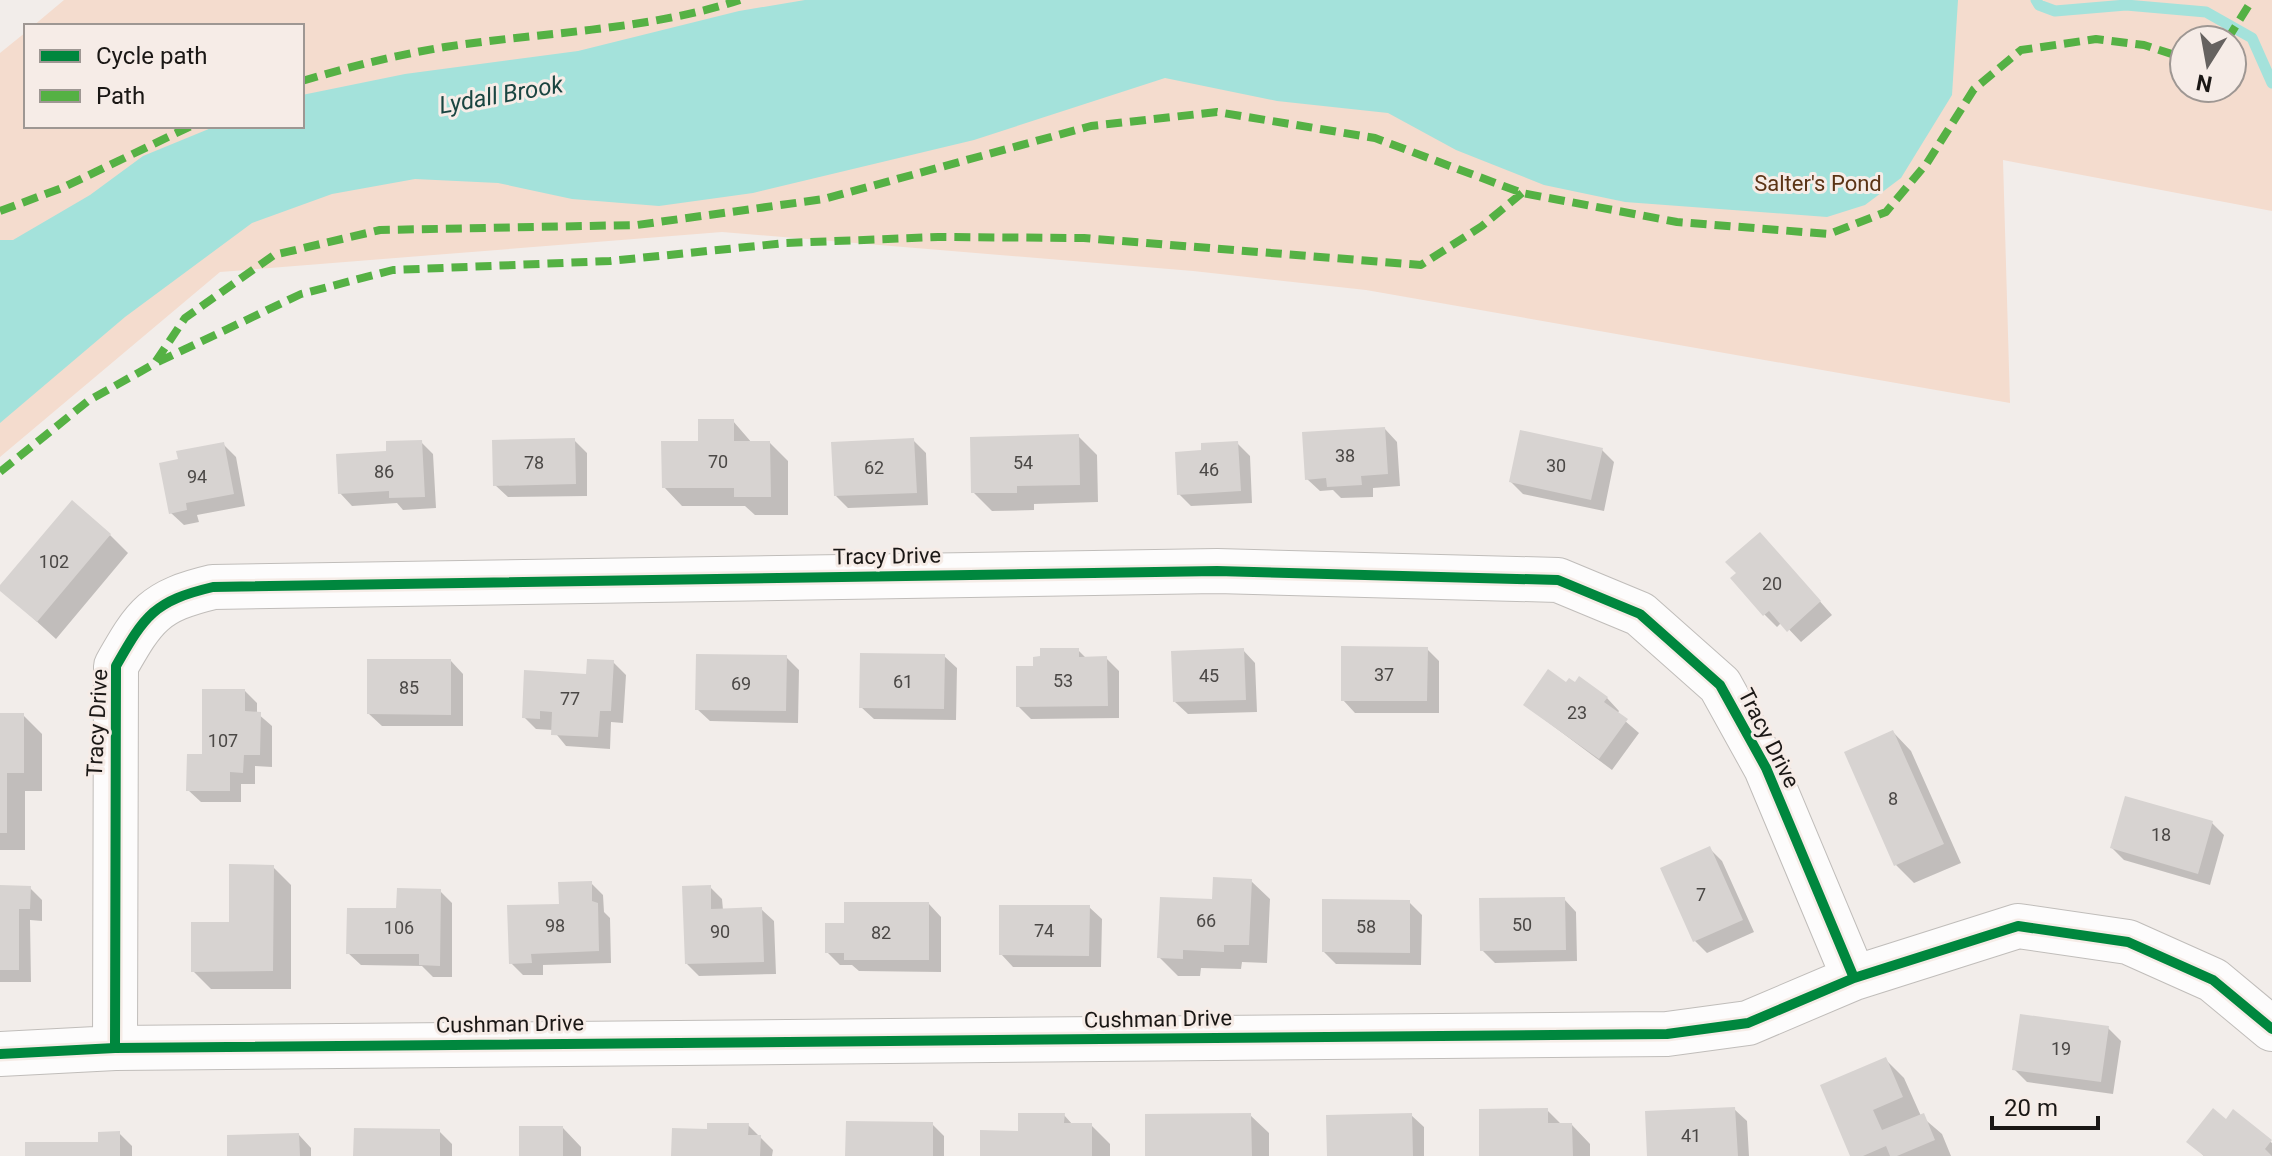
<svg xmlns="http://www.w3.org/2000/svg" width="2272" height="1156" viewBox="0 0 2272 1156" font-family="Roboto,sans-serif">
	<rect width="100%" height="100%" fill="#f2edea"/>
	<path fill="#f4dcce" fill-rule="evenodd" d="M64,0h2208v211l-269,-51 7,243 -644,-113 -173,-19 -471,-39 -502,40 -220,185v-404l26,-21v94h276v-100h-269zM2184,40h48v48h-48z"/>
	<path fill="#a4e2db" d="M805,0h1153l-6,95 -51,83 -36,27 -38,12 -202,-15 -81,-17 -88,-35 -68,-37 -111,-12 -112,-23 -191,62 -221,53 -94,13 -87,-7 -74,-16 -83,-4 -83,15 -80,29 -127,94 -125,106v-183h13l77,-45 53,-39 73,-30h86v-31l103,-21 173,-23 161,-40z"/>
	<path fill="#0003" d="M733,421l19,22h18l18,18v54h-33l-10,-9h-63l-18,-19 37,-44z
		M1385,429l12,13 3,44 -27,2v9l-32,1 -8,-8 -13,1 -13,-12z
		M1078,436l19,19 1,47 -64,2v6l-42,1 -19,-19z
		M574,440l13,13v43l-79,1 -13,-12z
		M913,440l13,13 2,52 -80,3 -12,-12z
		M421,442l12,12 3,54 -33,2 -6,-7 -45,3 -12,-13 48,-40z
		M1237,443l13,13 2,47 -61,3 -12,-12 25,-42z
		M223,444l13,13 9,49 -48,9 2,7 -15,3 -13,-12z
		M1602,450l12,12 -10,49 -81,-17 -12,-12z
		M110,535l18,18 -72,86 -56,-51z
		M1772,547l60,68 -31,27 -19,-20 -5,5 -13,-13z
		M1427,649l12,12v52h-84l-12,-13z
		M1078,650l9,9 19,-1 13,13v47l-88,1 -13,-13z
		M1243,650l12,13 2,49 -69,2 -13,-12z
		M944,656l13,12 -1,52 -82,-1 -13,-12z
		M786,657l13,13 -1,53 -88,-2 -13,-12z
		M451,661l12,13v52h-81l-13,-12z
		M613,662l13,13 -3,48 -12,-1 -1,27 -44,-3 -13,-16 -17,-1 -12,-12z
		M1567,684l40,14 12,13 -2,3 22,19 -27,37 -87,-65z
		M245,691l12,12v10l15,13v41l-17,-1v18h-14v18h-40l-13,-12 16,-34z
		M0,715h23l19,19v57h-17v59h-25z
		M1893,732l18,19 50,112 -47,20 -18,-18z
		M2212,823l12,12 -14,50 -86,-25 -12,-12z
		M1709,848l13,13 32,71 -47,21 -12,-12z
		M273,867l18,18v104h-80l-18,-18z
		M1251,881l19,18 -3,64 -25,-1 -1,7 -40,-1 -1,8h-22l-19,-19 55,-56z
		M591,883l12,12 1,17 6,6 1,45 -68,2v10h-20l-12,-12 50,-57z
		M0,887l30,1 12,12v21l-12,-1 1,62h-31z
		M710,887l12,12 1,11 38,-1 13,12 2,53 -77,2 -12,-12z
		M440,891l12,12v74h-19l-11,-11 -61,-1 -13,-12 50,-43z
		M1564,899l12,13 1,49 -82,2 -13,-13z
		M1409,902l13,13 -1,50 -85,-1 -12,-12z
		M929,904l12,13v55l-82,-1 -7,-6h-12l-13,-13 19,-27z
		M1089,907l13,12 -1,48h-88l-12,-13z
		M2108,1028l13,13 -8,53 -86,-12 -13,-13z
		M1885,1059l19,19 17,38 21,18 9,22h-98z
		M1734,1109l13,12 2,35h-100z
		M1547,1110l15,15h10l18,19v12h-109z
		M2233,1112l39,31v13h-68l-15,-14 37,-21z
		M1064,1115l9,10h18l19,19v12h-128l38,-23z
		M1250,1115l19,18v23h-122z
		M1411,1115l13,12v29h-95z
		M932,1124l12,12v20h-97z
		M748,1125l25,25 -1,6h-99l36,-25z
		M563,1128l18,19v9h-60z
		M439,1131l13,13v12h-97z
		M119,1133l13,13v10h-105l73,-12z
		M299,1135l12,13v8h-82z"/>
	<g fill="none" stroke-linecap="round" stroke-linejoin="round">
		<path stroke="#a4e2db" stroke-width="11" d="M2036,0l3,5 16,6 71,-6 80,7 46,26 20,45"/>
	</g>
	<path fill="#d7d3d1" d="M698,419h36v22h36l1,56h-37v-9h-72l-1,-47h37z
		M1385,427l3,47 -27,2 1,9 -35,2 -1,-9 -21,2 -3,-48z
		M1520,430l83,18 -12,52 -82,-18z
		M1079,434l1,51 -63,1v7h-46l-1,-56z
		M575,438l1,46 -83,2 -1,-46z
		M914,438l3,55 -83,3 -3,-54z
		M422,440l3,57 -36,1v-7l-51,3 -2,-40 50,-3v-10z
		M1238,441l3,50 -64,4 -2,-43 26,-2v-7z
		M224,442l10,52 -48,9 1,7 -18,4 -10,-51 19,-4 -2,-8z
		M72,500l39,34 -74,88 -37,-31v-6z
		M1760,532l61,69 -34,31 -18,-21 -6,5 -33,-38 6,-5 -11,-11z
		M1341,646l87,1 -1,54h-86z
		M1040,648h39v9l28,-1 1,50 -92,1v-41h17v-9l7,-1z
		M1244,648l2,52 -73,2 -2,-51z
		M860,653l85,1 -1,55 -85,-1z
		M696,654l91,1 -1,56 -91,-1z
		M367,659h84v56l-84,-1z
		M587,659l27,1 -3,51h-11l-2,26 -47,-2 1,-23 -12,-1v8l-18,-1 2,-48 62,4z
		M1548,669l18,13 3,-4 6,4 4,-6 29,21 -4,5 24,17 -29,40 -76,-54z
		M202,689h43v22l16,1 -1,43h-16l-1,18 -13,-1v19h-44l1,-37h15z
		M0,713h24v60h-17v60h-7z
		M1893,730l51,114 -50,22 -50,-114z
		M2125,796l88,25 -15,53 -88,-26z
		M1710,846l33,74 -50,22 -33,-74z
		M229,864l45,1 -1,106 -82,1v-50h38z
		M1213,877l39,2 -3,66h-25v7l-41,-2v9l-26,-1 3,-61 52,2z
		M592,881v20l6,2 1,48 -68,3 1,9 -23,1 -2,-59 52,-1 -1,-22z
		M0,885l31,1 -1,23h-11v61h-19z
		M711,885v24l51,-2 2,55 -79,2 -3,-78z
		M397,888l44,1 -1,77 -21,-1v-11h-73l1,-46h49z
		M1565,897l1,53 -86,1 -1,-53z
		M1322,899l88,1v53l-88,-1z
		M844,902h85v58h-85v-7h-19v-30h19z
		M999,905h91l-1,51 -90,-1z
		M2020,1014l89,12 -8,56 -89,-12z
		M1886,1057l17,40 -30,13 9,20 42,-17 11,27 -38,16h-7l-4,-10 -23,10h-13l-30,-71z
		M1735,1107l3,49h-91l-2,-45z
		M1548,1108v15h24l1,33h-94v-47z
		M2213,1108l13,11 7,-10 39,31 -7,9 7,7h-68l-18,-14z
		M1018,1113h47l-1,10h28v33h-112v-26l38,1z
		M1251,1113l1,43h-107v-42z
		M1412,1113l1,43h-86l-1,-41z
		M846,1121l87,1v34h-88z
		M707,1123h42l-1,12h13l-1,21h-89l1,-28 35,1z
		M519,1126h44v30h-44z
		M354,1128l86,1v27h-87z
		M120,1131v25h-95v-14h73v-10z
		M299,1133l1,23h-73v-21z"/>
	<g fill="none" stroke-linecap="round" stroke-linejoin="round">
		<g stroke="#c0bdba" stroke-width="46">
			<path id="minor" d="M115,1048l1,-382c29,-51 38,-65 97,-79l1004,-16 341,9 82,34 80,71 46,83 88,210
				M0,1054l115,-6 1552,-14 81,-11 106,-45 164,-52 110,16 85,38 59,49"/>
		</g>
		<use href="#minor" stroke="#fdfcfc" stroke-width="44"/>
		<path stroke="#55b144" stroke-width="8" stroke-dasharray="16 8" stroke-linecap="butt" d="M2227,40l25,-40
			M302,81c47,-14 94,-26 143,-34 97,-15 200,-16 295,-47
			M0,211l62,-23 129,-62
			M158,362l143,-68 92,-24 217,-9 176,-18 152,-6 146,1 337,27 61,-39 40,-33
			M0,472l88,-71 66,-37 31,-46 89,-63 106,-25 257,-5 187,-26 267,-73 126,-14 158,26 147,55 155,29 152,12 57,-22 41,-49 47,-74 47,-39 75,-11 48,6 40,13"/>
		<g stroke="#f6ece7" stroke-width="15">
			<path id="cycleway" d="M115,1048l1,-382c29,-51 38,-65 97,-79l1004,-16 341,9 82,34 80,71 46,83 88,210
				M0,1054l115,-6 1552,-14 81,-11 106,-45 164,-52 110,16 85,38 59,49"/>
		</g>
		<use href="#cycleway" stroke="#00873e" stroke-width="10"/>
	</g>
	<g text-anchor="middle" dominant-baseline="central" stroke-width="6" stroke-linejoin="round" paint-order="stroke">
		<g font-size="18" fill="#4b4846">
			<text x="1345" y="455">38</text>
			<text x="718" y="461">70</text>
			<text x="534" y="462">78</text>
			<text x="1023" y="462">54</text>
			<text x="1556" y="465">30</text>
			<text x="874" y="467">62</text>
			<text x="1209" y="469">46</text>
			<text x="384" y="471">86</text>
			<text x="197" y="476">94</text>
			<text x="54" y="561">102</text>
			<text x="1772" y="583">20</text>
			<text x="1384" y="674">37</text>
			<text x="1209" y="675">45</text>
			<text x="1063" y="680">53</text>
			<text x="903" y="681">61</text>
			<text x="741" y="683">69</text>
			<text x="409" y="687">85</text>
			<text x="570" y="698">77</text>
			<text x="1577" y="712">23</text>
			<text x="223" y="740">107</text>
			<text x="1893" y="798">8</text>
			<text x="2161" y="834">18</text>
			<text x="1701" y="894">7</text>
			<text x="1206" y="920">66</text>
			<text x="1522" y="924">50</text>
			<text x="555" y="925">98</text>
			<text x="1366" y="926">58</text>
			<text x="399" y="927">106</text>
			<text x="1044" y="930">74</text>
			<text x="720" y="931">90</text>
			<text x="881" y="932">82</text>
			<text x="2061" y="1048">19</text>
			<text x="1691" y="1135">41</text>
		</g>
		<g font-size="22" fill="#5b3415" stroke="#f6ece7">
			<text x="1818" y="183">Salter's Pond</text>
		</g>
		<g font-size="22" fill="#1a1715" stroke="#f6ece7">
			<text transform="translate(887 556) rotate(-1)">Tracy Drive</text>
			<text transform="translate(97 723) rotate(-87)">Tracy Drive</text>
			<text transform="translate(1769 738) rotate(63)">Tracy Drive</text>
			<text transform="translate(1158 1019) rotate(-1)">Cushman Drive</text>
			<text transform="translate(510 1024) rotate(-1)">Cushman Drive</text>
		</g>
		<g font-size="24" font-style="italic" fill="#1a4541" stroke="#f6ece7">
			<text transform="translate(501 95) rotate(-10)">Lydall Brook</text>
		</g>
	</g>
	<rect x="24" y="24" width="280" height="104" fill="#f6ece7" stroke="#9e9793" stroke-width="2"/>
	<rect x="40" y="50" width="40" height="12" fill="#00873e" stroke="#9e9793" stroke-width="2"/>
	<text x="96" y="64" font-size="24" fill="#1a1715">Cycle path</text>
	<rect x="40" y="90" width="40" height="12" fill="#55b144" stroke="#9e9793" stroke-width="2"/>
	<text x="96" y="104" font-size="24" fill="#1a1715">Path</text>
	<g transform="translate(2208 64) rotate(191)"><circle r="38" fill="#f6ece7" stroke="#9e9793" stroke-width="2"/>
	<path d="M0-6L14 30L0 20L-14 30Z" fill="#666260"/>
	<text y="-12" font-size="22" font-weight="bold" text-anchor="middle" fill="#1a1715">N</text>
	</g>
	<path d="M1992 1116v12h106v-12" fill="none" stroke="#1a1715" stroke-width="4"/>
	<text x="2004" y="1116" font-size="24" fill="#1a1715" stroke="#f6ece7" stroke-width="6" paint-order="stroke">20 m</text>
</svg>
